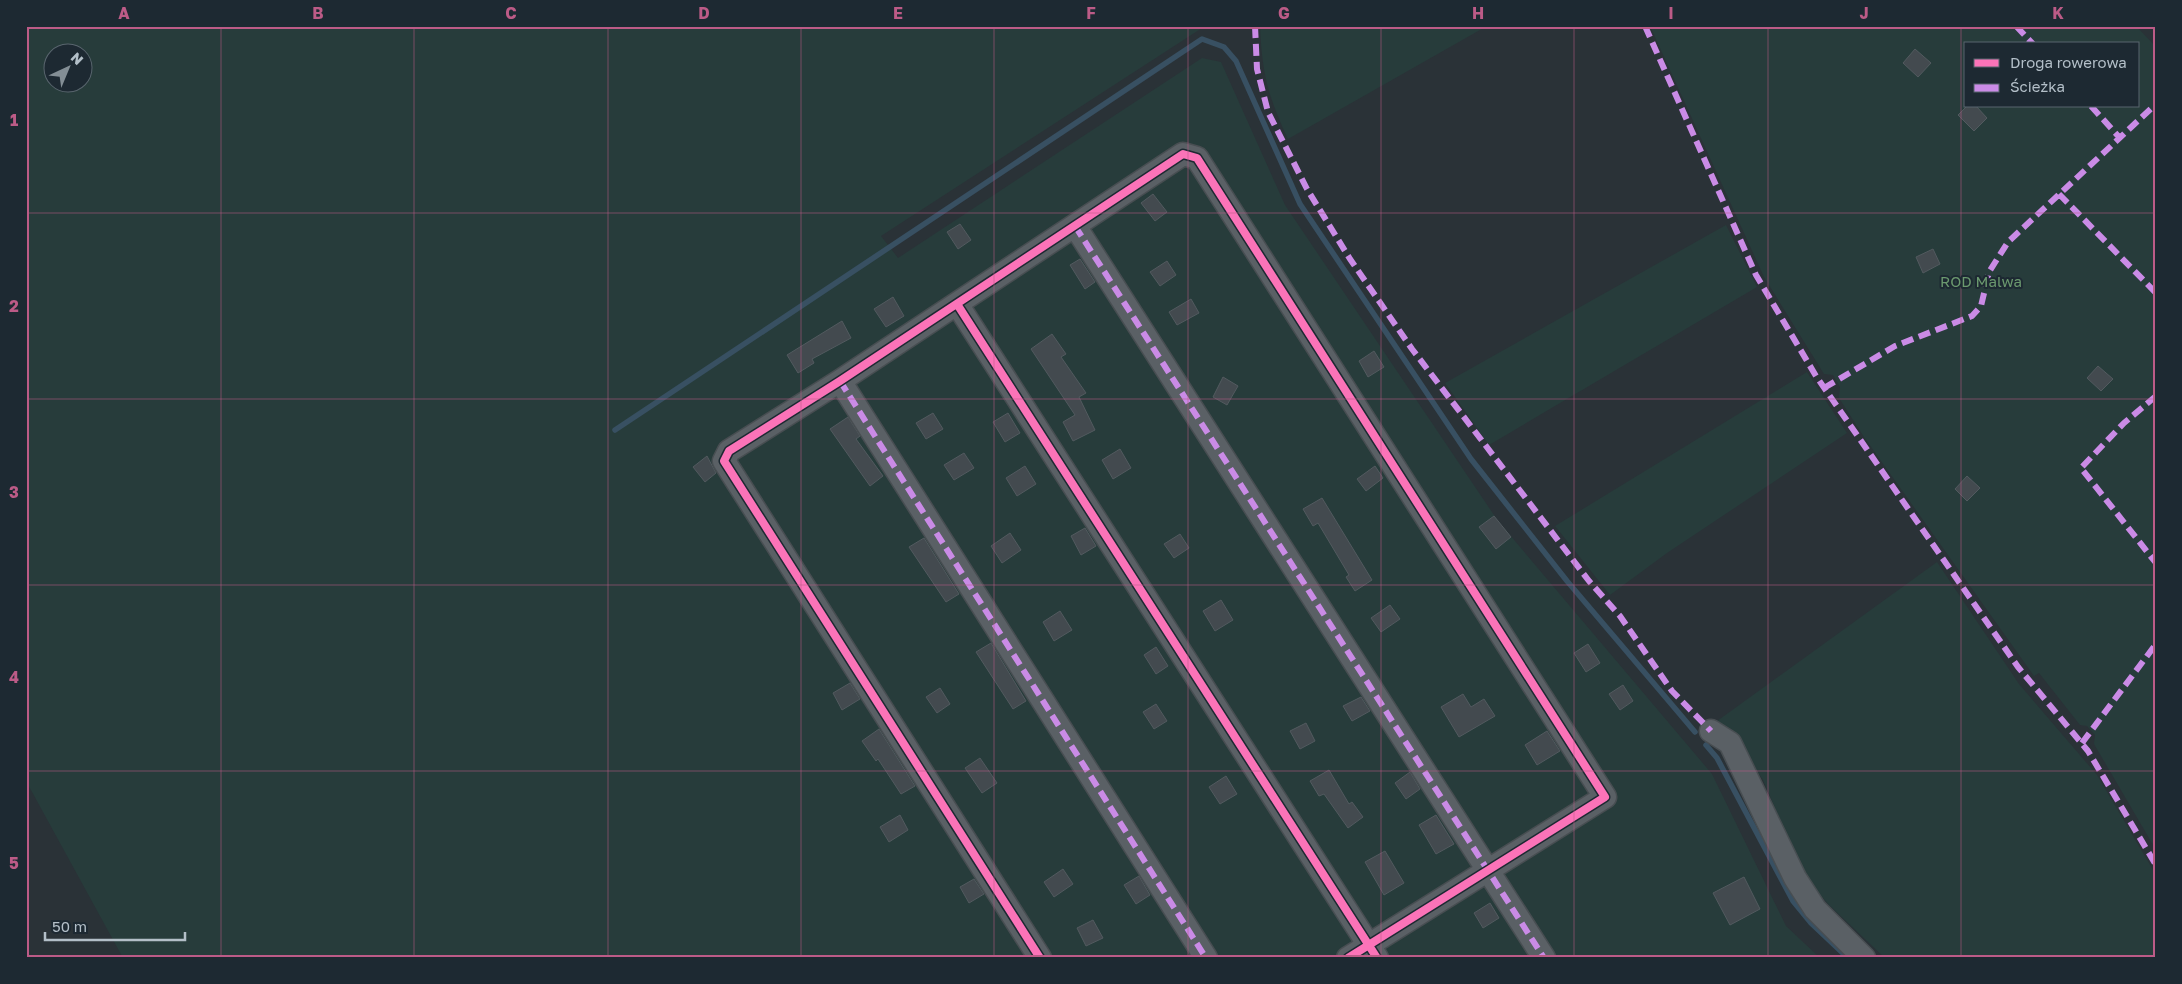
<svg xmlns="http://www.w3.org/2000/svg" width="2182" height="984" viewBox="0 0 2182 984" font-family="'Golos Text',sans-serif">
	<rect width="100%" height="100%" fill="#2a3237"/>
	<path fill="#273c3b" fill-rule="evenodd" d="M26,26h1221l-45,2 -321,208 17,22 304,-200 19,4 64,143 213,316 214,253 74,152 34,32h-1697l-97,-177zM52,52h30v30h-30z
		M1260,26h227l-199,113c-20,-43 -26,-65 -28,-113z
		M1650,26h486l20,21v803l-62,-106 1,-9 -8,-9 -7,-1 -41,-52 -5,3 -170,-239 -25,-39 1,-11 -7,-12 -9,-1 -60,-97zM1966,44h172v62h-172z
		M1726,225l31,62 -268,158 -44,-62z
		M1807,372l40,61 -180,120 -57,42 -55,-69z
		M1937,562l82,122 78,91 59,100v83h-271l-56,-53 -24,-27 -42,-98 -30,-44 -20,-12z"/>
	<g fill="none" stroke-linecap="round" stroke-linejoin="round">
		<path stroke="#385062" stroke-width="5.5" d="M615,430l587,-391 22,8 12,14 64,143 171,255 96,122 128,151
			M1706,745l11,13 76,143 18,22 37,35"/>
	</g>
	<path fill="#434a4f" stroke="#525a5f" d="M1915,49l16,14 -13,14 -15,-14z
		M1967,106h9l11,12 -13,13 -16,-16z
		M1153,194l14,18 -12,9 -14,-18z
		M960,224l11,16 -13,9 -11,-17z
		M1933,249l7,15 -17,9 -7,-16z
		M1080,259l15,23 -10,7 -15,-24z
		M1167,261l9,14 -16,11 -10,-14z
		M893,297l11,19 -18,11 -12,-18z
		M1191,299l8,14 -22,12 -8,-13z
		M842,321l9,17 -39,21 2,4 -16,10 -11,-18z
		M1052,334l14,20 -5,3 25,36 -7,4 16,33 -22,11 -10,-19 12,-7 -44,-66z
		M1374,351l10,16 -16,10 -9,-16z
		M2098,366l15,13 -12,12 -14,-13z
		M1223,377l15,9 -11,19 -14,-8z
		M933,413l10,16 -17,10 -10,-16z
		M1008,413l12,20 -15,9 -12,-20z
		M848,417l12,19 -4,3 27,37 -13,10 -40,-57z
		M1120,449l11,19 -18,11 -11,-19z
		M964,453l10,15 -20,12 -10,-15z
		M707,456l9,17 -11,9 -12,-15z
		M1025,466l11,18 -19,12 -11,-18z
		M1375,466l8,12 -17,13 -9,-12z
		M1967,476l13,12 -13,13 -12,-12z
		M1322,498l50,82 -17,11 -9,-14 3,-2 -31,-52 -5,3 -10,-17z
		M1494,516l17,21 -15,12 -17,-22z
		M1085,528l11,18 -15,9 -10,-19z
		M1010,533l11,17 -19,13 -11,-17z
		M1180,534l9,14 -15,10 -10,-14z
		M924,538l35,56 -13,8 -37,-55z
		M1221,600l12,20 -18,11 -12,-20z
		M1390,605l10,14 -19,13 -10,-14z
		M1060,611l12,19 -18,11 -11,-19z
		M991,643l35,58 -13,8 -37,-57z
		M1588,644l12,19 -14,9 -12,-19z
		M1156,647l12,19 -12,8 -12,-19z
		M850,683l10,16 -18,11 -9,-17z
		M1623,685l10,16 -13,9 -11,-16z
		M940,688l10,16 -13,9 -11,-16z
		M1463,694l8,13 13,-8 11,17 -36,21 -18,-30z
		M1361,697l9,14 -18,10 -9,-15z
		M1156,704l11,17 -13,8 -11,-17z
		M1306,723l9,18 -15,8 -10,-18z
		M879,729l36,57 -14,8 -23,-35 -2,2 -14,-20z
		M1547,731l13,20 -23,14 -12,-20z
		M980,758l17,25 -15,10 -17,-25z
		M1329,770l20,34 3,-2 11,15 -15,11 -24,-34 -5,2 -9,-15z
		M1410,772l10,17 -14,10 -11,-16z
		M1226,776l11,18 -17,10 -11,-17z
		M900,815l8,15 -19,12 -9,-15z
		M1436,815l18,29 -18,10 -17,-29z
		M1385,851l19,32 -20,12 -19,-33z
		M1063,869l10,15 -19,13 -10,-15z
		M1139,876l11,19 -14,9 -12,-19z
		M1744,877l16,32 -30,16 -17,-32z
		M974,879l10,15 -15,9 -9,-16z
		M1490,903l9,15 -16,10 -9,-15z
		M1093,920l10,18 -17,8 -9,-18z"/>
	<g fill="none" stroke-linecap="round" stroke-linejoin="round">
		<g stroke="#484e52" stroke-width="25">
			<path id="minor" d="M1075,226l469,732
				M957,304l420,654
				M840,381l366,577
				M1711,731l19,12 65,135 20,31 49,49
				M1040,958l-316,-497 5,-10 111,-70 343,-227 14,4 408,639 -257,161"/>
		</g>
		<use href="#minor" stroke="#5a6065" stroke-width="22"/>
		<path stroke="#ca8be6" stroke-width="6" stroke-dasharray="12 6" stroke-linecap="butt" d="M1255,26l2,43 11,43 39,77 43,70 62,90 177,232 31,35 52,75 39,40
			M1645,26l111,249 60,101 202,291 70,84 68,114
			M2016,26l17,18
			M2091,106l28,31
			M2059,194l97,99
			M1075,226l469,732
			M840,381l366,577
			M1824,388l71,-42 77,-30 9,-10 8,-34 19,-30 148,-138
			M2156,396l-32,27 -43,45 75,95
			M2082,743l74,-99"/>
		<g stroke="#1d2932" stroke-width="11">
			<path id="cycleway" d="M957,304l420,654
				M1040,958l-316,-497 5,-10 111,-70 343,-227 14,4 408,639 -257,161"/>
		</g>
		<use href="#cycleway" stroke="#fb73b8" stroke-width="8"/>
	</g>
	<path fill="none" stroke="#bc5b87" stroke-width="1" stroke-opacity="0.55" d="M221,26v932M414,26v932M608,26v932M801,26v932M994,26v932M1188,26v932M1381,26v932M1574,26v932M1768,26v932M1961,26v932M26,213h2130M26,399h2130M26,585h2130M26,771h2130"/>
	<g text-anchor="middle" dominant-baseline="central" stroke-width="4" stroke-linejoin="round" paint-order="stroke">
		<g font-size="15" fill="#6b996e" stroke="#1d2932">
			<text x="1981" y="281">ROD Malwa</text>
		</g>
	</g>
	<rect width="2182" height="984" fill="none" stroke="#1d2932" stroke-width="55"/>
	<rect x="1964" y="42" width="175" height="65" fill="#1d2932" stroke="#59656e"/>
	<rect x="1974" y="59" width="25" height="8" fill="#fb73b8" stroke="#59656e"/>
	<text x="2010" y="68" font-size="15" fill="#b3bfc8">Droga rowerowa</text>
	<rect x="1974" y="84" width="25" height="8" fill="#ca8be6" stroke="#59656e"/>
	<text x="2010" y="92" font-size="15" fill="#b3bfc8">Ścieżka</text>
	<g transform="translate(68 68) rotate(44)"><circle r="24" fill="#1d2932" stroke="#59656e"/>
	<path d="M0-4L9 19L0 12L-9 19Z" fill="#838e95"/>
	<text y="-8" font-size="14" font-weight="bold" text-anchor="middle" fill="#b3bfc8">N</text>
	</g>
	<path d="M45 932v8h140v-8" fill="none" stroke="#b3bfc8" stroke-width="2.5"/>
	<text x="52" y="932" font-size="15" fill="#b3bfc8" stroke="#1d2932" stroke-width="4" paint-order="stroke">50 m</text>
	<rect x="28" y="28" width="2126" height="928" fill="none" stroke="#bc5b87" stroke-width="2"/>
	<g font-size="16" text-anchor="middle" font-weight="bold" fill="#bc5b87">
		<text x="124" y="19">A</text>
		<text x="318" y="19">B</text>
		<text x="511" y="19">C</text>
		<text x="704" y="19">D</text>
		<text x="898" y="19">E</text>
		<text x="1091" y="19">F</text>
		<text x="1284" y="19">G</text>
		<text x="1478" y="19">H</text>
		<text x="1671" y="19">I</text>
		<text x="1864" y="19">J</text>
		<text x="2058" y="19">K</text>
		<text x="14" y="126">1</text>
		<text x="14" y="312">2</text>
		<text x="14" y="498">3</text>
		<text x="14" y="683">4</text>
		<text x="14" y="869">5</text>
	</g>
</svg>
